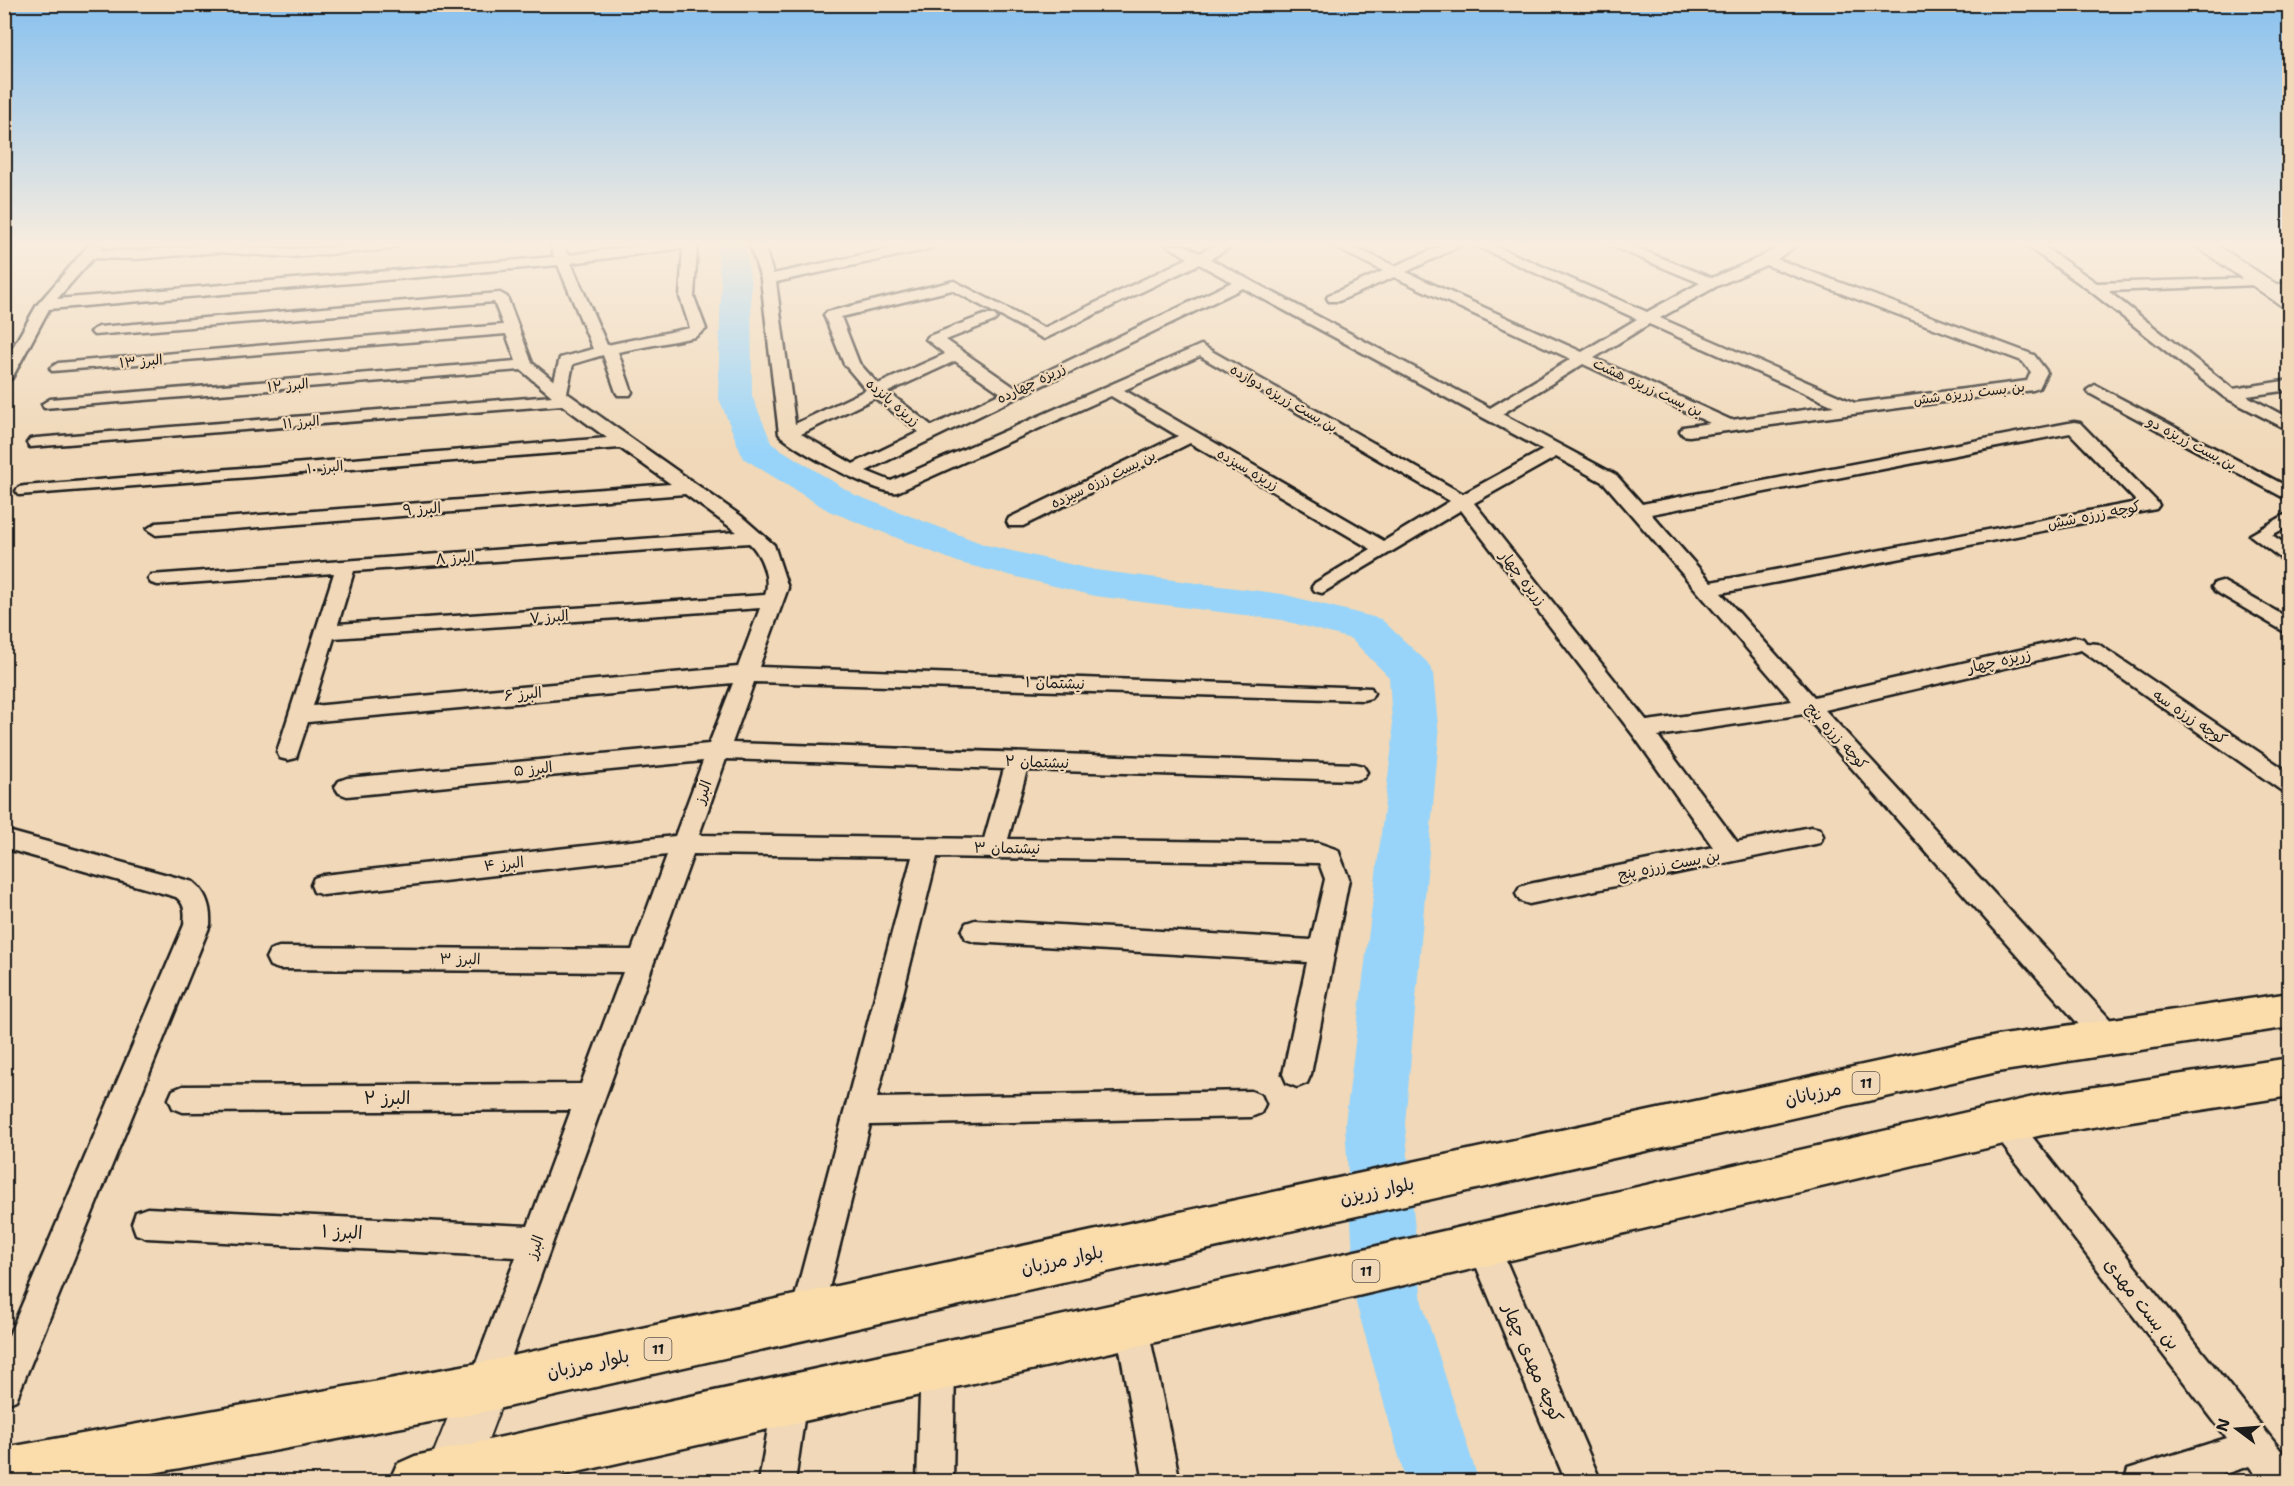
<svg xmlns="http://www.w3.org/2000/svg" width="2294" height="1486" viewBox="0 0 2294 1486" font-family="'Shantell Sans','Playpen Sans Arabic',sans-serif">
	<rect width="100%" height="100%" fill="#f0d8b8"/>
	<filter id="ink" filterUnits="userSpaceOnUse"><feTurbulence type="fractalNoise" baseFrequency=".0167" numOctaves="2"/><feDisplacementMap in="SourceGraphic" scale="12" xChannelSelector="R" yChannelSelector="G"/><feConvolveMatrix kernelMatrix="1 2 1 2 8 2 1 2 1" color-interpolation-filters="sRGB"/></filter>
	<g filter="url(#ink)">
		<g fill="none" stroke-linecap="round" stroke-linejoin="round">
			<path fill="#98d4f9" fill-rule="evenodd" d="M717,245h28l6,39 1,112 20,48 83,51 131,50 109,25 187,24 99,25 46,43 6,11 6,64 -34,387 17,179 57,179h-73l-50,-179 -11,-179 48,-387 -4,-60 -38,-38 -69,-19 -187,-24 -135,-33 -131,-52 -86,-53 -25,-62 3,-112z"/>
			<g stroke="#1c1c1c" stroke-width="5">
				<path id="street" d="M89,245h15l-4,5 35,1 67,-6 88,4 108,-4 -7,4 -101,8 -72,-5 -83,7 -42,-1 -36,41 497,-42 -3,-12h12l5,10 78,-10h51l-3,52 12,32 -11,8 -77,15 14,40 -2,3h-12l-2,-3 -13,-37 -30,9 -6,29 174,123 33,29 14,43 -29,79 612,21 3,5 -3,5 -8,2 -609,-18 -22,61 623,21 8,2 4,6 -4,6 -8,2 -328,-10 -19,69 310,4 20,7 11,29 -38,195 -4,9 -10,4 -10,-4 -4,-9 24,-112 -332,-20 -9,-3 -4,-8 4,-8 9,-3 336,20 14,-61 -6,-16 -382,-6 -60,241 374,-7 10,4 4,9 -4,9 -10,4 -381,8 -48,191 -5,11 -11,5 -11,-5 -5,-11 122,-459 -219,-3 -197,545 -12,5 -12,-5 -5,-12 49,-130 -369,-19 -11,-4 -4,-11 4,-11 11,-4 381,18 43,-116 -388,2 -10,-4 -4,-9 4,-9 10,-4 398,-2 42,-112 -344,-3 -9,-3 -4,-8 4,-8 9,-3 353,3 35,-95 -344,40 -9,-3 -3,-7 3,-7 9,-3 352,-39 28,-75 -356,35 -8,-3 -4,-6 4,-6 8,-3 362,-34 24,-61 -425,39 -12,36 -8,2 -8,-2 -3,-6 57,-179 -176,12 -7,-2 -3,-4 3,-4 586,-43 -52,-38 -529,41 -9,-6 9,-6 515,-39 -51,-36 -601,47 -3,-4 3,-4 6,-1 582,-48 -45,-33 -532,42 -3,-4 3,-4 6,-1 516,-42 -31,-26 -477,38 -2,-4 8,-5 466,-38 -10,-27 -454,37 -2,-3 8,-5 445,-38 -9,-23 -400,33 -3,-3 3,-3 5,-2 401,-34 7,4 25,66 22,18 6,-23 33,-9 -35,-84 -509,44 -37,69 -8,5v-20l33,-58zM683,248l-3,49 10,31 -83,17 -36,-82zM749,543c12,10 22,37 16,52l-427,29 16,-53zM760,608l-22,59 -425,39 21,-68zM726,759l278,10 -20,70 -285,-4z
					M750,245h14l9,29 135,-29h28l-7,4 -153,33 19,142 71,-34 -22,-26 -20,-49 3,-3 127,-31 90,47 144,-70 -21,-13h18l14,8 17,-8h18l-24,14 280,149 81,-49 -177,-82 -55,24h-10l-2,-3 2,-3 54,-24 -53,-26h19l46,21 48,-21h19l-56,27 176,80 55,-33 -163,-74h19l154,67 53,-29 -91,-38h20l83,33 49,-21 19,-12h17l-20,14 257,96 13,17 -8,16 -6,2 -344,46 -6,-1 -3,-4 3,-4 27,-4 -127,-59 -81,50 114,61 26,29 432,-82 6,1 76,78 3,4 -3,4 -435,84 93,104 262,-60 7,2 3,4 12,1 192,129v20l-8,-2 -201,-141 -256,60 292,317 4,9 -4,9 -10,3 -10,-3 -293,-331 -146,22 79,106 74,-15 9,2 3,7 -3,7 -291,61 -9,-3 -4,-7 4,-7 9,-3 184,-37 -79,-111 -173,-226 -139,83 -7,-2 -3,-4 3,-4 56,-34 -181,-106 -167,83h-14l-2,-4 2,-4 169,-82 -67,-40 -214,96c-16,4 -107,-44 -118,-58l-18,-155zM1199,264l33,18 -218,105 -68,-47 48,-19 3,-3 -3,-3h-10l-55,21 -3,3 19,15 -67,30 -19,-21 -18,-46 111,-27 92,49zM1766,265l256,96 9,11 -4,9 -172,22 -195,-85 57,-32zM1243,288l300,162 -80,44 -262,-149 -310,136 -25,-10zM1649,324l185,82 -103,14 -137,-62zM1200,356l250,145 -66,40 -260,-151zM955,361l46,32 -69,33 -44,-34zM875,398l44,34 -66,32 -52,-30zM2070,433l67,69 -426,80 -60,-68zM1556,457l48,26 188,218 -145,20 -173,-218z
					M2025,245h16l56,38 165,-5 2,3 -7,4 -149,6 125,98 57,-9v10l-43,6 43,23v12l-66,-34 -135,-107z
					M2290,283v8l-21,2 -7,-4 7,-4z
					M2095,385l195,103v13l-201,-108 -2,-3z
					M2290,512v13l-18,10 18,12v15l-7,-2 -33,-25z
					M2222,581l68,38v16l-75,-44 -3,-4 3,-4z
					M4,830l189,52c14,11 18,26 17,43l-194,475 -12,5v-58l180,-422c1,-12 2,-20 -8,-28l-172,-49z
					M2004,1110l10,4 276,348v20h-29l-12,-16 -49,16h-76l4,-13 99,-31 -233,-304 -5,-10 5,-10z
					M1483,1228l11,5 107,249h-35l-99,-238 5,-11z
					M1131,1307l12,4 4,12 33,159h-36l-29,-159 4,-12z
					M938,1349l12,5 5,12 -2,116h-36l4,-116 5,-12z
					M790,1382l12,5 5,12 -12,83h-36l14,-83 5,-12z"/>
			</g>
			<g stroke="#1c1c1c" stroke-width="4">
				<path id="secondary" d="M2194,245h23l73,48v16l-7,-2z
					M484,1363l17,7 7,17 -36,95h-50l45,-112z"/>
			</g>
			<g stroke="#1c1c1c" stroke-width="5">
				<path id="primary" d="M2290,993v34l-293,45 -1513,340 -380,70h-100v-34l480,-86 1513,-326z
					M2290,1058v38l-248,39 -757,178 -752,169h-144l8,-18 18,-8 870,-189 757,-172z"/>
			</g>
			<use href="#street" fill="#f0d8b8" fill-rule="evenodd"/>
			<use href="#secondary" fill="#f0d8b8" fill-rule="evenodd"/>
			<use href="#primary" fill="#fbddab" fill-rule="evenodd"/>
		</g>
	</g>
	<linearGradient id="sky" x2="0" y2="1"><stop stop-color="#88c1ef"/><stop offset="0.54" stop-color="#f8eddf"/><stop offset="1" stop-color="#f8eddf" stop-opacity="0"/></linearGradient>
	<rect width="2294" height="453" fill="url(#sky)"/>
	<g text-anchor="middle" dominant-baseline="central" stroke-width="4.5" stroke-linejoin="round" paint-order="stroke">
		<g font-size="14" fill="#1c1c1c" stroke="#f0d8b8">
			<text transform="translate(141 361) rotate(-5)">البرز ۱۳</text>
			<text transform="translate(1031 383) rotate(-26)">زریزه چهارده</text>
			<text transform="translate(288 385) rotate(-5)">البرز ۱۲</text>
			<text transform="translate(1648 387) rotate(25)">بن بست زریزه هشت</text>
			<text transform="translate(1969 393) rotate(-7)">بن بست زریزه شش</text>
			<text transform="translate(1284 398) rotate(30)">بن بست زریزه دوازده</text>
			<text transform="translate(893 402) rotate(40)">زریزه پانزده</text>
			<text transform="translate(301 422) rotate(-5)">البرز ۱۱</text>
			<text transform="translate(2192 443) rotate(28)">بن بست زریزه دو</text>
			<text transform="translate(325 467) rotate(-5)">البرز ۱۰</text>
			<text transform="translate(1248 469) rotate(30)">زریزه سیزده</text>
			<text transform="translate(1103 479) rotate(-26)">بن بست زرزه سیزده</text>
		</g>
		<g fill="#f0d8b8" stroke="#5c544b" stroke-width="1.5">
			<rect x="1852.5" y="1072" width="27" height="22" rx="4.5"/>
			<rect x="1352.5" y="1260" width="27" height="22" rx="4.5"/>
			<rect x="644.5" y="1338" width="27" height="22" rx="4.5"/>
		</g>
		<g font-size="14" font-weight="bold" fill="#1c1c1c">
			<text x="1866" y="1083">11</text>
			<text x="1366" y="1271">11</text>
			<text x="658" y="1349">11</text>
		</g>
		<g font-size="15" fill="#1c1c1c" stroke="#f0d8b8">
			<text transform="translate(422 509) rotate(-4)">البرز ۹</text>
			<text transform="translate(2094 515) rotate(-11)">کوچه زرزه شش</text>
			<text transform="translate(455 558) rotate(-4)">البرز ۸</text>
			<text transform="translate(1523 578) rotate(52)">زریزه چهار</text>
			<text transform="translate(549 617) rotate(-4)">البرز ۷</text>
			<text transform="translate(1999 661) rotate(-13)">زریزه چهار</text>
			<text transform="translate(1055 683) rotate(2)">نيشتمان ۱</text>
			<text transform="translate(523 694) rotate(-5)">البرز ۶</text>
			<text transform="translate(2190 717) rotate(34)">کوچه زرزه سه</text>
			<text transform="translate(1837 736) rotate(48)">کوچه زرزه پنج</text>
			<text transform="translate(1037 762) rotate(2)">نيشتمان ۲</text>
			<text transform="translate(533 769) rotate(-6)">البرز ۵</text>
			<text transform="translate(703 792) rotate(-70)">البرز</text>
			<text transform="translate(1007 848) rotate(1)">نيشتمان ۳</text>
			<text transform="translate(504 864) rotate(-6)">البرز ۴</text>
			<text transform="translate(1669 865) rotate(-11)">بن بست زرزه پنج</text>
			<text transform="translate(460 959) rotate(1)">البرز ۳</text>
			<text transform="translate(535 1247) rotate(-70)">البرز</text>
		</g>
		<g font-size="18" fill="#1c1c1c" stroke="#f0d8b8">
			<text transform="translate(1813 1094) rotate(-12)">مرزبانان</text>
			<text x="387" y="1098">البرز ۲</text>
			<text transform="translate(1377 1191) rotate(-12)">بلوار زریزن</text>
			<text transform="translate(342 1232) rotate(3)">البرز ۱</text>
			<text transform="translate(1062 1260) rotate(-12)">بلوار مرزبان</text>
			<text transform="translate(2142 1304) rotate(52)">بن بست مهدی</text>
			<text transform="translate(1533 1363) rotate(67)">کوچه مهدی چهار</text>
			<text transform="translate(588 1364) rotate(-12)">بلوار مرزبان</text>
		</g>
	</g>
	<rect width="2294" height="1486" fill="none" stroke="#f0d8b8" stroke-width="24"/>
	<rect x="12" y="12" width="2270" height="1462" fill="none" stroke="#1c1c1c" stroke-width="2" filter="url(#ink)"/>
	<g transform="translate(2237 1429) rotate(286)" stroke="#f0d8b8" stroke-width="4.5" paint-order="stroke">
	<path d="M0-4.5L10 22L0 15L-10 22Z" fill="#1c1c1c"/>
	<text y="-9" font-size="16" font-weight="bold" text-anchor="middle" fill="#1c1c1c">N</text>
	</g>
</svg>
